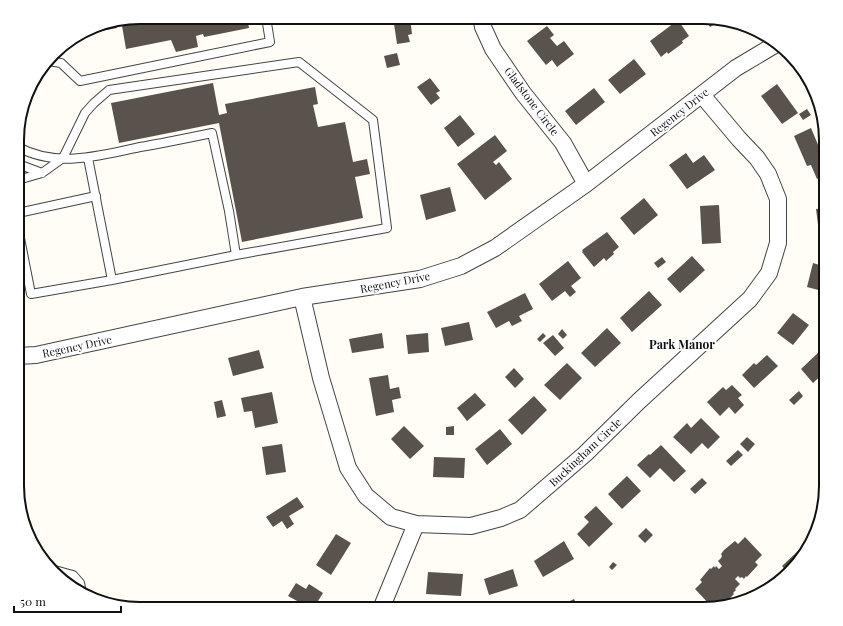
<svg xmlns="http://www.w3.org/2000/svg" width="843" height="626" viewBox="0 0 843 626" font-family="'Playfair Display',serif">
	<rect width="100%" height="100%" fill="#fffdf5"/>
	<path fill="#5a524d" d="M140,17h107l2,11 -45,9 -1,-3 -7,2 2,11 -22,5 -5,-12 -45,9 -5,-29z
		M393,17h17l2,17 -4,1 2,7 -13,2z
		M704,17h7l11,3 -12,7z
		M678,20l11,16 -7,5 1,2 -15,11 -1,-2 -6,5 -11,-16z
		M115,21l2,7 -26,5 -1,-4 10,-5z
		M547,26l7,9 -4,3 7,8 7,-5 10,13 -17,13 -5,-7 -6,5 -19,-24z
		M397,53l3,12 -13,3 -3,-12z
		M634,59l12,15 -26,20 -12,-14z
		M430,78l10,13 -4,2 4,5 -9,7 -14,-18z
		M213,83l6,32 8,-2 -2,-9 90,-17 3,17 -5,1 5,22 27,-5 8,40 14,-3 3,15 -15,3 8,41 -121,24 -23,-119 -100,20 -8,-40z
		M777,84l21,29 -16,11 -21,-28z
		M594,88l11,14 -29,23 -11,-14z
		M807,109l4,6 -8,5 -4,-6z
		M460,115l15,19 -17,13 -14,-19z
		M820,115l3,11v2l-7,-9z
		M811,128l13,31 2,-1v17l-9,4 -6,-14 -4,1 -13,-30z
		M495,135l12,16 -14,11 3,3 3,-3 13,17 -27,21 -28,-36z
		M686,153l7,10 11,-8 11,15 -28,19 -18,-24z
		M450,187l6,24 -30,9 -6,-25z
		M644,198l14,17 -24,20 -14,-17z
		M719,205l2,38 -19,1 -2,-38z
		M826,208v23l-7,1 -3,-23z
		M607,232l12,15 -6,5 1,2 -8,7 -2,-3 -10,9 -12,-15 1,-1 -1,-1z
		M692,256l13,14 -25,23 -13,-14z
		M662,257l4,5 -8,6 -4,-5z
		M568,261l13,17 -10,8 5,6 -6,5 -5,-6 -13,10 -13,-17z
		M813,263l13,4v25l-19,-5z
		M649,291l13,14 -30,27 -12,-14z
		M525,293l8,16 -14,7 3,5 -10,5 -3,-5 -13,7 -9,-16z
		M793,313l16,12 -16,20 -16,-12z
		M469,322l4,18 -28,6 -4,-18z
		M607,328l14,15 -26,24 -14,-14z
		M562,329l5,6 -4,4 -5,-5z
		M382,333l2,15 -32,5 -3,-14z
		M428,333l1,19 -21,2 -2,-19z
		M543,333l3,3 -6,6 -3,-3z
		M553,335l11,13 -9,8 -12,-13z
		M259,350l5,18 -31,8 -5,-18z
		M821,350l5,6v15l-13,12 -12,-14z
		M767,355l11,11 -24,22 -12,-13 12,-12 2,2z
		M567,363l15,15 -22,22 -16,-15z
		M514,368l10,11 -9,9 -10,-11z
		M388,375l2,14 9,-2 2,11 -9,2 2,12 -18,4 -7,-38z
		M732,385l10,10 -4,3 6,7 -9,9 -6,-7 -9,9 -13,-14 16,-15 3,3z
		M799,391l4,5 -9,9 -5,-5z
		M272,392l6,31 -23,5 -3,-17 -8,1 -3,-14z
		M475,393l11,12 -19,16 -10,-13z
		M534,396l13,14 -25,25 -14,-15z
		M222,400l4,16 -9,2 -3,-16z
		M701,418l19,19 -12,12 -6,-6 -11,11 -18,-17 14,-14 4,5z
		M404,426l20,20 -14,13 -19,-20z
		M454,426v9h-8v-8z
		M500,429l12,15 -25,21 -12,-16z
		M747,437l8,7 -7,8 -8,-8z
		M282,444l4,28 -20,3 -4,-28z
		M661,445l25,26 -12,11 -14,-14 -10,10 -13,-13 12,-11 1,1z
		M738,450l5,5 -12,11 -5,-5z
		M434,457l31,1 -1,20 -31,-1z
		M627,476l14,15 -19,18 -14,-15z
		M702,478l5,5 -12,11 -5,-5z
		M297,497l7,10 -15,9 5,8 -7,5 -5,-8 -9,6 -7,-10z
		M596,506l17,18 -24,23 -12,-13 12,-12 -5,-5z
		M646,528l7,7 -8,8 -7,-7z
		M336,534l15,9 -20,32 -15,-10z
		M745,537l17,18 -7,7 3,3 -11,12 -1,-1 -2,3 -2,-2 -2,1 -2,-2 -3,3 5,5 -5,5 1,1 -3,3 1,1 -5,5 -7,5 -3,-4 -7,7 -17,-18 7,-7 -2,-2 10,-12 1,1 3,-3 1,2 1,-2 3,3 3,-3 -4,-5 3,-3 1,-2 -1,-2 3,-4 11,-9 3,3z
		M564,541l10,18 -31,18 -9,-16z
		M800,549l4,5 -8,13 -8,6 -6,-7z
		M613,562l4,3 -5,5 -3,-3z
		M513,569l5,17 -29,9 -5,-16z
		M428,572l35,2 -2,22 -35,-2z
		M296,583l10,6 3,-5 14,9 -10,16h-18l4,-7 -11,-6z
		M574,599l3,6 -7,4h-3l-3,-5z
		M560,601l3,8h-11l-1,-3z"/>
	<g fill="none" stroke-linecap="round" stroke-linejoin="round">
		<g stroke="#444" stroke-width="10">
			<path id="lane" d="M48,61l13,2 19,18 190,-39 -4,-25
				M88,158l24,122 124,-25
				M18,164l24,9
				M18,180l24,-7 21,-15 22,-45 9,-10 15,-13 190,-28 74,58 14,108 -151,27 -7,-44 -17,-78c-24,5 -48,10 -72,14 -40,9 -84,21 -122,0
				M18,213l78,-17
				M18,228l13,66 81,-14
				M51,569l22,6 7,8 2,10"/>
		</g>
		<g stroke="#444" stroke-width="18">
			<path id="street" d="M481,17l2,10 10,22 30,44 40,50 23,41
				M302,297l19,81 27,90 18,28 25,21 25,7 55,2 30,-8 19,-8 65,-56 54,-53 111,-102 19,-26 9,-30v-44l-10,-25 -11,-16 -18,-19 -37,-44
				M18,356l18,-1 266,-58 118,-18 41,-13 34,-18 91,-64 150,-116 42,-25
				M381,609l35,-85"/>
		</g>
		<use href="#lane" stroke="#fff" stroke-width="8"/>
		<use href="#street" stroke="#fff" stroke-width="16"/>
	</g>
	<g text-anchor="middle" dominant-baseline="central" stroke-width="4" stroke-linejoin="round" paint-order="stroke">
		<g font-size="11" fill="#111" stroke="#fff">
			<text transform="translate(532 101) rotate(53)">Gladstone Circle</text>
			<text transform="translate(679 112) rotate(-38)">Regency Drive</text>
			<text transform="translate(395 282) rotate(-11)">Regency Drive</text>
			<text transform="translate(77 346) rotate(-12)">Regency Drive</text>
			<text transform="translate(585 452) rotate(-43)">Buckingham Circle</text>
		</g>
		<g font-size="12" font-weight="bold" fill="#111" stroke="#fff">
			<text x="682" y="344">Park Manor</text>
		</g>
	</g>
	<path d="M0 0H843V626H0ZM140 24H703A116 116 0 0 1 819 140V486A116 116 0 0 1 703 602H140A116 116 0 0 1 24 486V140A116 116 0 0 1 140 24Z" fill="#fff" fill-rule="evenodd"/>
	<path fill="none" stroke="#111" stroke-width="2" d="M140 24H703A116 116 0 0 1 819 140V486A116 116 0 0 1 703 602H140A116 116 0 0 1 24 486V140A116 116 0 0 1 140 24Z"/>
	<path d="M14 606v6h107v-6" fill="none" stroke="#111111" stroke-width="2"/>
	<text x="20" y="606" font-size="12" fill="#111111" stroke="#ffffff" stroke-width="3" paint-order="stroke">50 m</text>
</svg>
